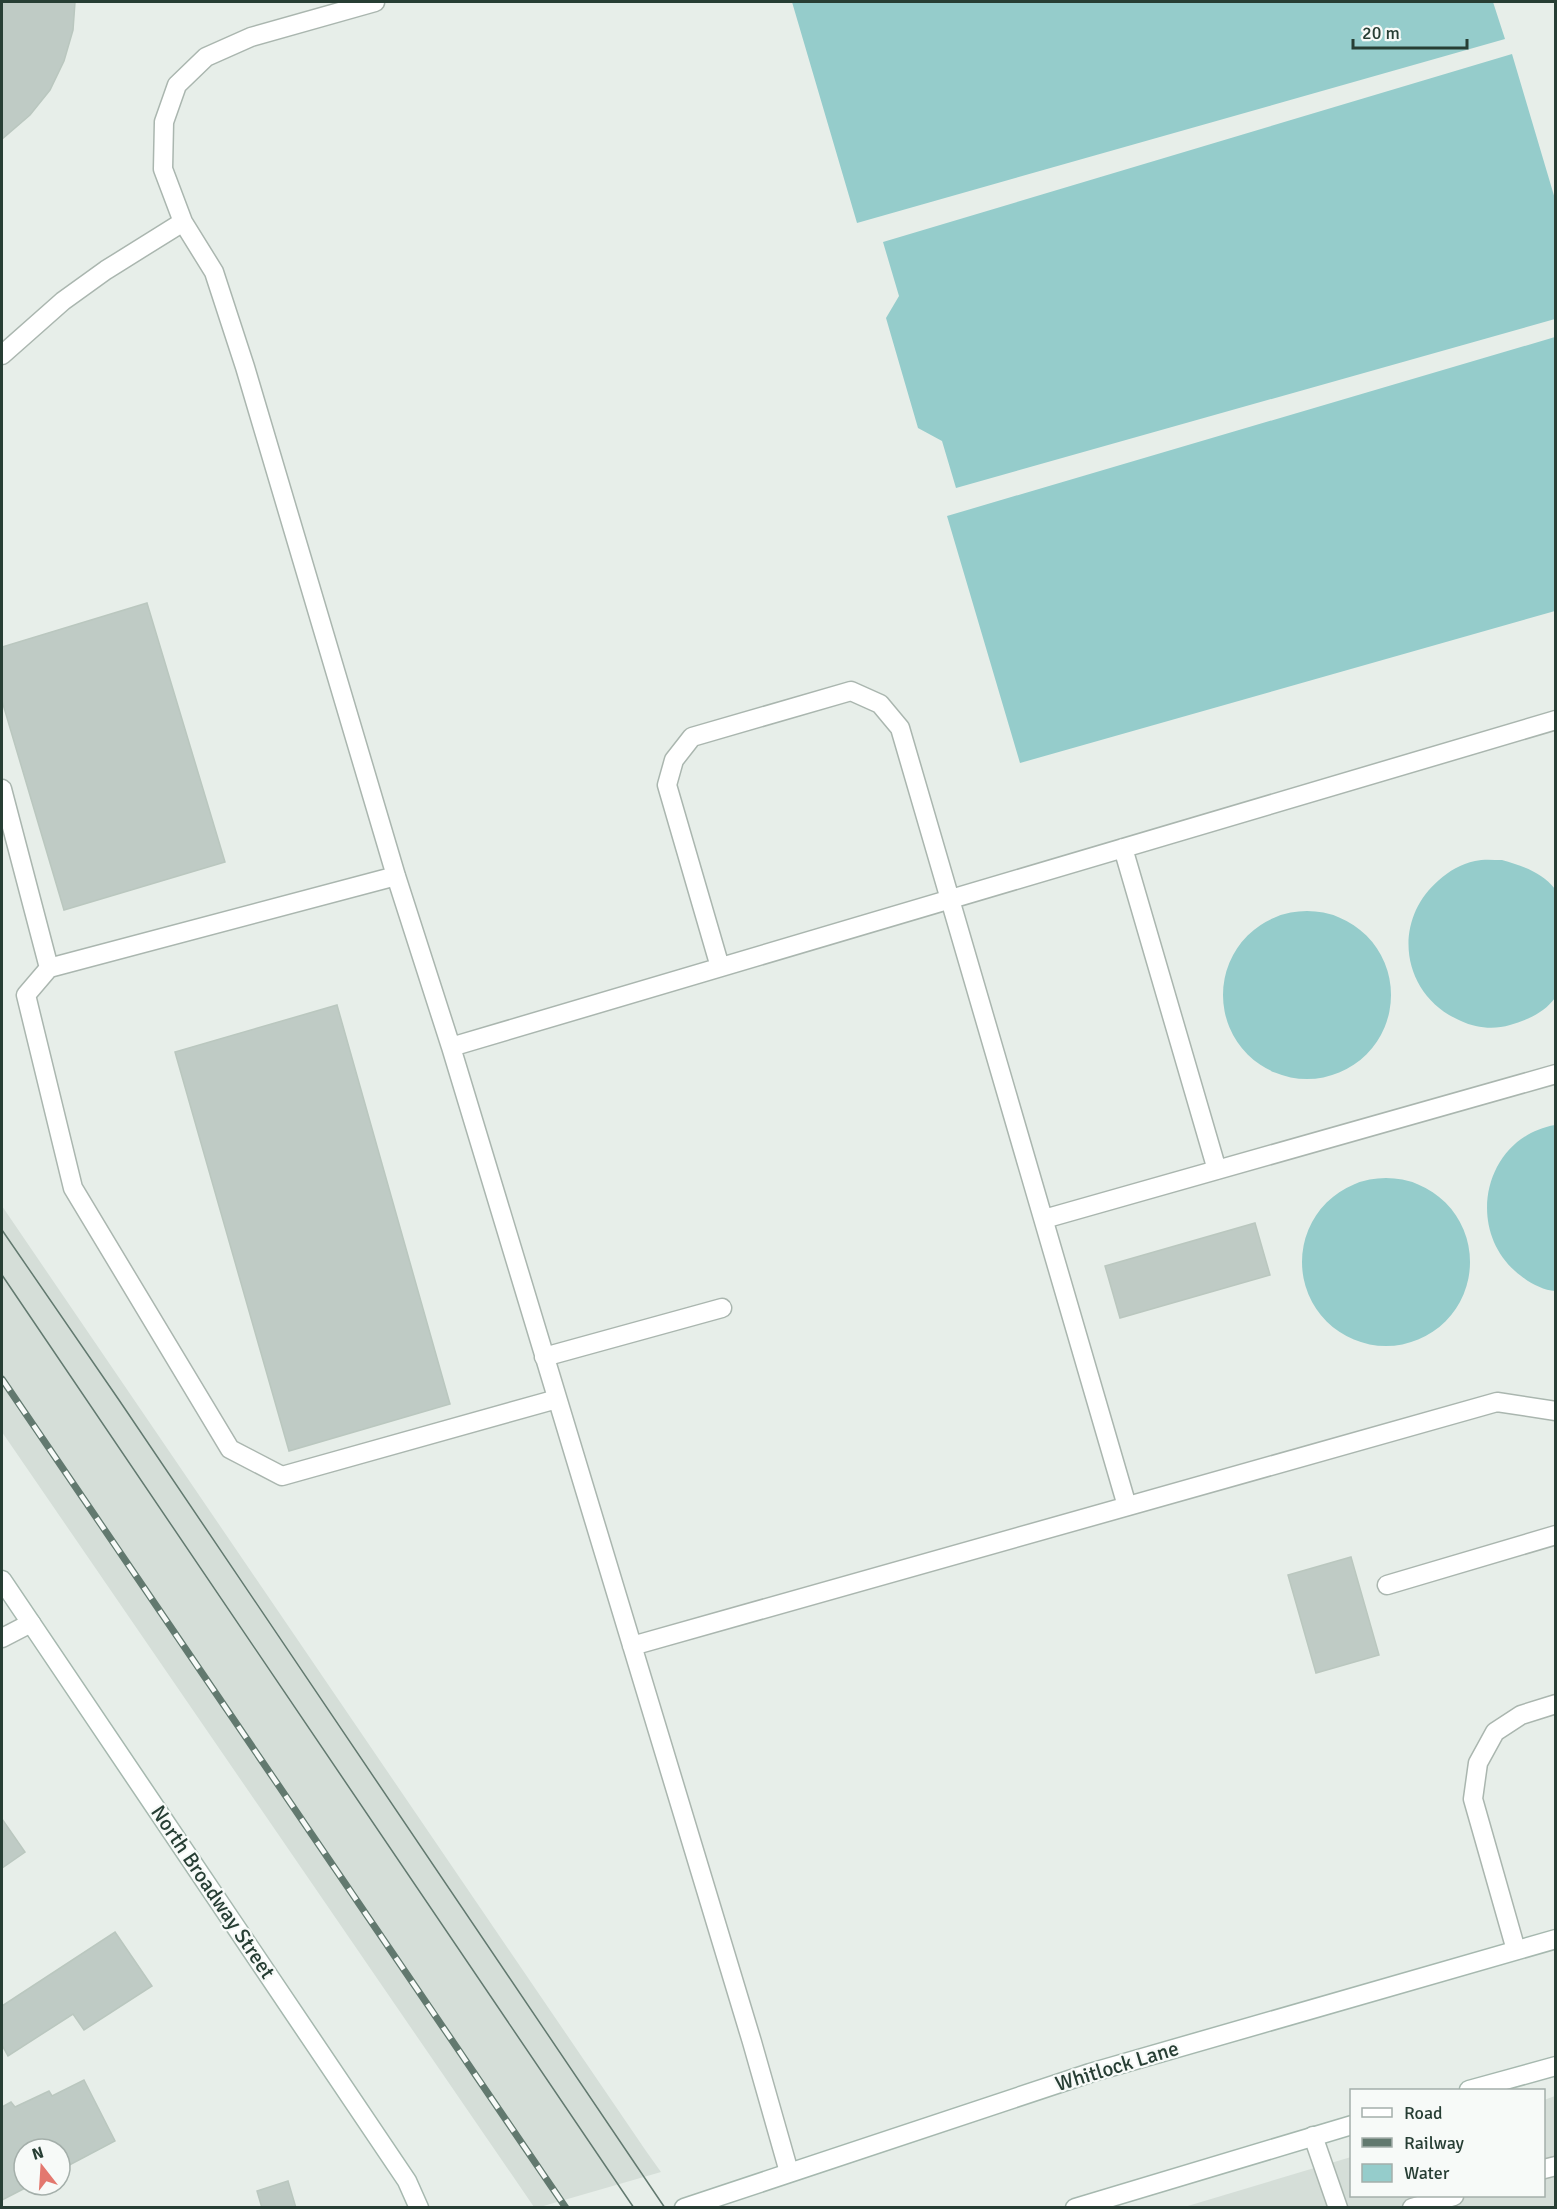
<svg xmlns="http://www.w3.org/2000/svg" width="1557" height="2209" viewBox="0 0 1557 2209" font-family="Signika,sans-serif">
	<rect width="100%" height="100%" fill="#e7eee9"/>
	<path fill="#d5ded8" d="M2,1206l644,945 15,21 -121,35h-6l-532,-775z
		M1555,2096v111l-374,1 170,-51 1,39h192v-96z"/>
	<path fill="#95cccb" d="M792,2h701l12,37 -648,184z
		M1512,54l43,145v120l-599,169 -14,-47 -24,-13 -32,-110 13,-22 -16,-54z
		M1555,337v274l-535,152 -73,-247z
		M1502,860c20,6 40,12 53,29v109c-11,15 -28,22 -45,27 -16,5 -34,3 -49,-4 -59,-25 -71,-99 -22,-141 10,-9 22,-16 36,-19 8,-2 18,-1 27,-1z
		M1223 995a84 84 0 1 1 168 0a84 84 0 1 1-168 0Z
		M1555,1125l1,1 -1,165c-14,-1 -30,-11 -40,-20 -51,-46 -29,-134 40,-146z
		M1302 1262a84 84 0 1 1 168 0a84 84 0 1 1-168 0Z"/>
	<path fill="#bfcbc5" stroke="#bac7bf" stroke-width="1.5" d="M2,2h73l-2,28 -9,31 -14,29 -20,25 -28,24z
		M147,603l78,259 -161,48 -62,-209v-54z
		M337,1005l113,399 -161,47 -114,-399z
		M1255,1223l15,52 -150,43 -15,-52z
		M1351,1557l28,98 -63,18 -28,-98z
		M2,1819l23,33 -23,16z
		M115,1932l37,54 -68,44 -11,-16 -65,42 -6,-11v-39z
		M84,2080l31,61 -55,29v-21h-36v36h7l-29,15v-93l9,-5 4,5 34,-16 3,5z
		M288,2181l8,27h-34l-5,-17z"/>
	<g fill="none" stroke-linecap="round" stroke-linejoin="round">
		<g stroke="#aab6af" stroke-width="21">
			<path id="lane" d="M375,2l-124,35 -45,20 -29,28 -13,37 -1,47 20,53 31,50 31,95 151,509 55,171
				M2,355l61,-54 43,-31 77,-48
				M2,789l47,179
				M1123,848l94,322
				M396,876l-347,92 -23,27 47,193 157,261 52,27 275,-77
				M720,967l-53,-182 7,-25 18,-23 159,-46 29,13 20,24 227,778
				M1044,1219l512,-145
				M544,1357l178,-49
				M1387,1585l169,-50
				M2,1638l29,-15
				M632,1646l865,-244 59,9
				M1516,1950l-43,-151 5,-36 17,-31 26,-17 35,-11
				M1313,2136l25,72
				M1544,2169l12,-3
				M789,2172l-37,-130 -301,-995 1105,-327
				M1412,2208l42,-12"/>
		</g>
		<g stroke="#a6b8af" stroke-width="21">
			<path id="secondary" d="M2,1580l405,601 12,27
				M1469,2090l87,-24
				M684,2208l406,-135 466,-134
				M1075,2208l277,-83"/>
		</g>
		<use href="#lane" stroke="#fff" stroke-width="18"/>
		<use href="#secondary" stroke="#fff" stroke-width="18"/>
		<path stroke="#62796f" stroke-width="1.5" d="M2,1230l117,170 546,808
			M2,1275l632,933"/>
		<g stroke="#62796f" stroke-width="7">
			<path id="rail" d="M2,1379l564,829"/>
		</g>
		<use href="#rail" stroke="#f7faf8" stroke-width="4.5" stroke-dasharray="14" stroke-linecap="butt"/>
	</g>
	<g text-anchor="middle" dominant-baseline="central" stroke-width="4.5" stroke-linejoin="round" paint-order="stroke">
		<g font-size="21" fill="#273e34" stroke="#f7faf8">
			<text transform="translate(213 1892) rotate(56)">North Broadway Street</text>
			<text transform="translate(1117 2066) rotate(-17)">Whitlock Lane</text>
		</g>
	</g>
	<rect width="1557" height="2209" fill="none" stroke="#273e34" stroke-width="6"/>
	<rect x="1350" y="2089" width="195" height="108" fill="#f7faf8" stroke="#a4afaa" stroke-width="1.5"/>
	<rect x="1362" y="2108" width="30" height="9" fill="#ffffff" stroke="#a4afaa" stroke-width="1.5"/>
	<text x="1404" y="2119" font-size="18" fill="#273e34">Road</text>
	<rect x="1362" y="2138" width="30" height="9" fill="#62796f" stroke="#a4afaa" stroke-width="1.5"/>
	<text x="1404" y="2149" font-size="18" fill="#273e34">Railway</text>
	<rect x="1362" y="2164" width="30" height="18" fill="#95cccb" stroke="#a4afaa" stroke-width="1.5"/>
	<text x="1404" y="2179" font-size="18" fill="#273e34">Water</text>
	<g transform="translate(42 2167) rotate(343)"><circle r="28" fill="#f7faf8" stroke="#a4afaa" stroke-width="1.5"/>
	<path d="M0-4.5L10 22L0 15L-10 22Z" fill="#e3786f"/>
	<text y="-9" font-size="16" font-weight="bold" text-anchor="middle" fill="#273e34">N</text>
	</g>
	<path d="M1353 39v9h114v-9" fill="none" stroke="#273e34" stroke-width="3"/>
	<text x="1362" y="39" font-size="18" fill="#273e34" stroke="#f7faf8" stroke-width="4.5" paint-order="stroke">20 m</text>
</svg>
